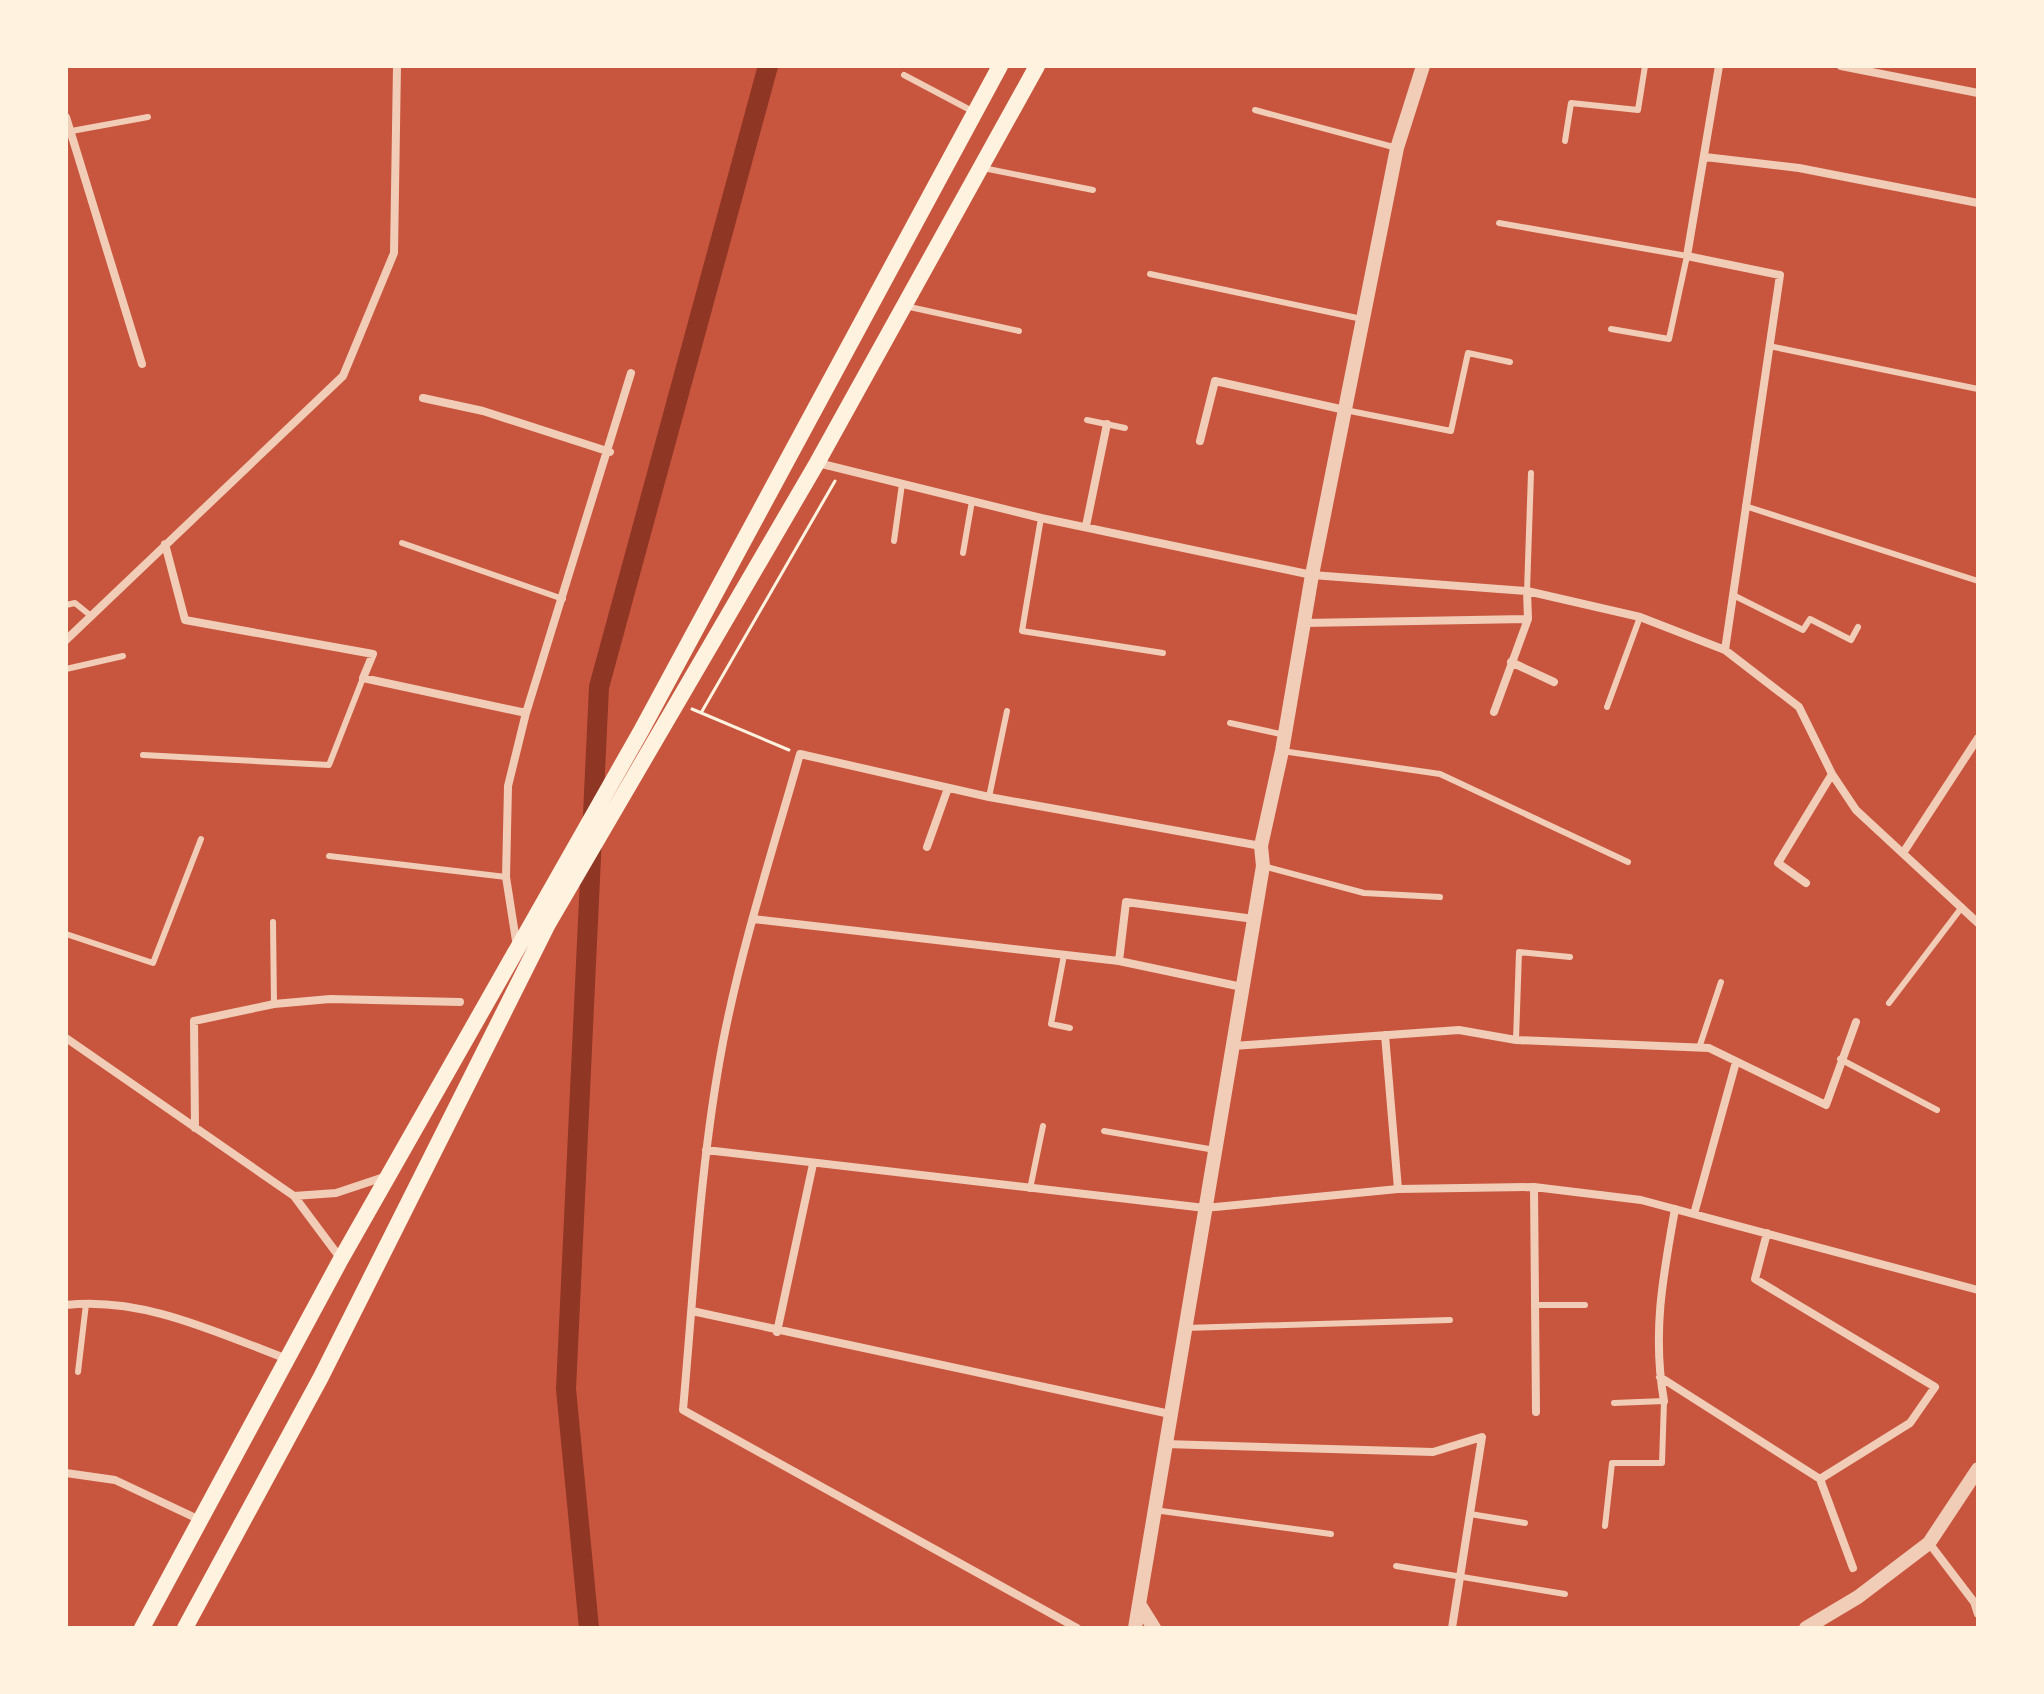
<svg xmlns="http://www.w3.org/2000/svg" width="2044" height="1694" viewBox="0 0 2044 1694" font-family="Lora,serif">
	<rect width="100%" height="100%" fill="#c8553d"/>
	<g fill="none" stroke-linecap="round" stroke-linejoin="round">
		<path stroke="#8f3625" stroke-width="20" d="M589,1628l-23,-239 33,-702 169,-621"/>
		<path stroke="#fff3e0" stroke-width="3" d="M692,709l97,41
			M701,713l134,-232"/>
		<path stroke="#f1ccb7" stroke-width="6" d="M904,75l70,37
			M1255,110l142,38
			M66,132l82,-15
			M1565,141l6,-38 67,7 7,-44
			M983,168l110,22
			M1499,223l188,33 -18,83 -58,-10
			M1150,274l212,45
			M905,306l114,25
			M1769,346l209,43
			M1345,410l106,21 17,-78 42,9
			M1087,420l38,8
			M1745,506l233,75
			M1041,518l-19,113 141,22
			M894,541l8,-57
			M402,543l161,56
			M963,553l9,-52
			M1527,591l4,-118
			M1733,595l70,35 7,-11 41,21 7,-13
			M66,605l9,-2 16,13
			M66,669l57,-13
			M1607,707l33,-90
			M1230,723l55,12
			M1282,751l158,23 188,88
			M143,755l186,10 34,-87
			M989,797l18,-86
			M329,856l177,21
			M1263,866l101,27 76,4
			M273,922l1,82
			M66,934l87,29 48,-124
			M1064,955l-13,69 19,4
			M1889,1003l73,-96
			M1516,1040l3,-88 51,5
			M1699,1048l22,-66
			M1840,1059l97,51
			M1104,1131l111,19
			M1030,1189l13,-63
			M1534,1305h51
			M1185,1328l265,-8
			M78,1372l8,-68
			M1154,1510l177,24
			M1470,1514l55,9
			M1605,1526l7,-63h50l2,-62 -50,2
			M1396,1566l169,28"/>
		<path stroke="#f1ccb7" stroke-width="8" d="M1719,66l-32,190 93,19 -55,375
			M1841,66l137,27
			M66,117l76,247
			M1705,157l94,11 179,35
			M423,398l60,13 127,41
			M1200,441l15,-60 130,29
			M818,463l223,55 271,57 215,16 113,26 85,33 74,57 33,67 24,36 122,113
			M1086,526l21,-102
			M165,544l20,76 188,34 -10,24 163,35
			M1304,623l224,-4
			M66,640l277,-264 51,-123 3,-187
			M1511,662l43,20
			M1494,712l34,-93 -1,-28
			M927,847l21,-59
			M1903,853l75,-115
			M1806,883l-28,-20 54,-89
			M753,919l366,42 123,26
			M517,947l-11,-70 2,-91 18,-73 105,-340
			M1119,961l7,-59 128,17
			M1385,1035l13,154
			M66,1038l228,158 47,63
			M1233,1046l226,-16 57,10 193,8 117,57 30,-83
			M195,1128l-1,-107 80,-17 56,-5 130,3
			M706,1150l499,58 193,-19 136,-2 107,13 337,90
			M1534,1187l2,225
			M294,1196l42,-3 51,-17
			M1694,1214l42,-152
			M1767,1233l-12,46 180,108 -25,36 -90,56
			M66,1305c76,-9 152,28 221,54
			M692,1311l478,103
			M777,1332l36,-168
			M1660,1377l160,102 33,89
			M1664,1401c-12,-68 -1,-125 11,-192
			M1165,1444l268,8 49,-15 -30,191
			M66,1473l49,7 85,40
			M1929,1543l45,59 4,12
			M1077,1628l-394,-218c11,-123 17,-247 40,-368 19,-97 50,-193 77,-288l189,43 272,49"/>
		<path stroke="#f1ccb7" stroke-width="14" d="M1139,1604l15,24
			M1135,1628l128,-762 -2,-20 21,-95 30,-176 85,-427 26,-82
			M1806,1628l52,-31 71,-54 49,-74"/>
		<path stroke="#fff3e0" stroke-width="16" d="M142,1628l199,-369 300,-528 359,-665
			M185,1628l136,-251 227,-453 269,-461 220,-397"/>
	</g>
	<rect width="2044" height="1694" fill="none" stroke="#fff3e0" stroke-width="136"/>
</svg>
